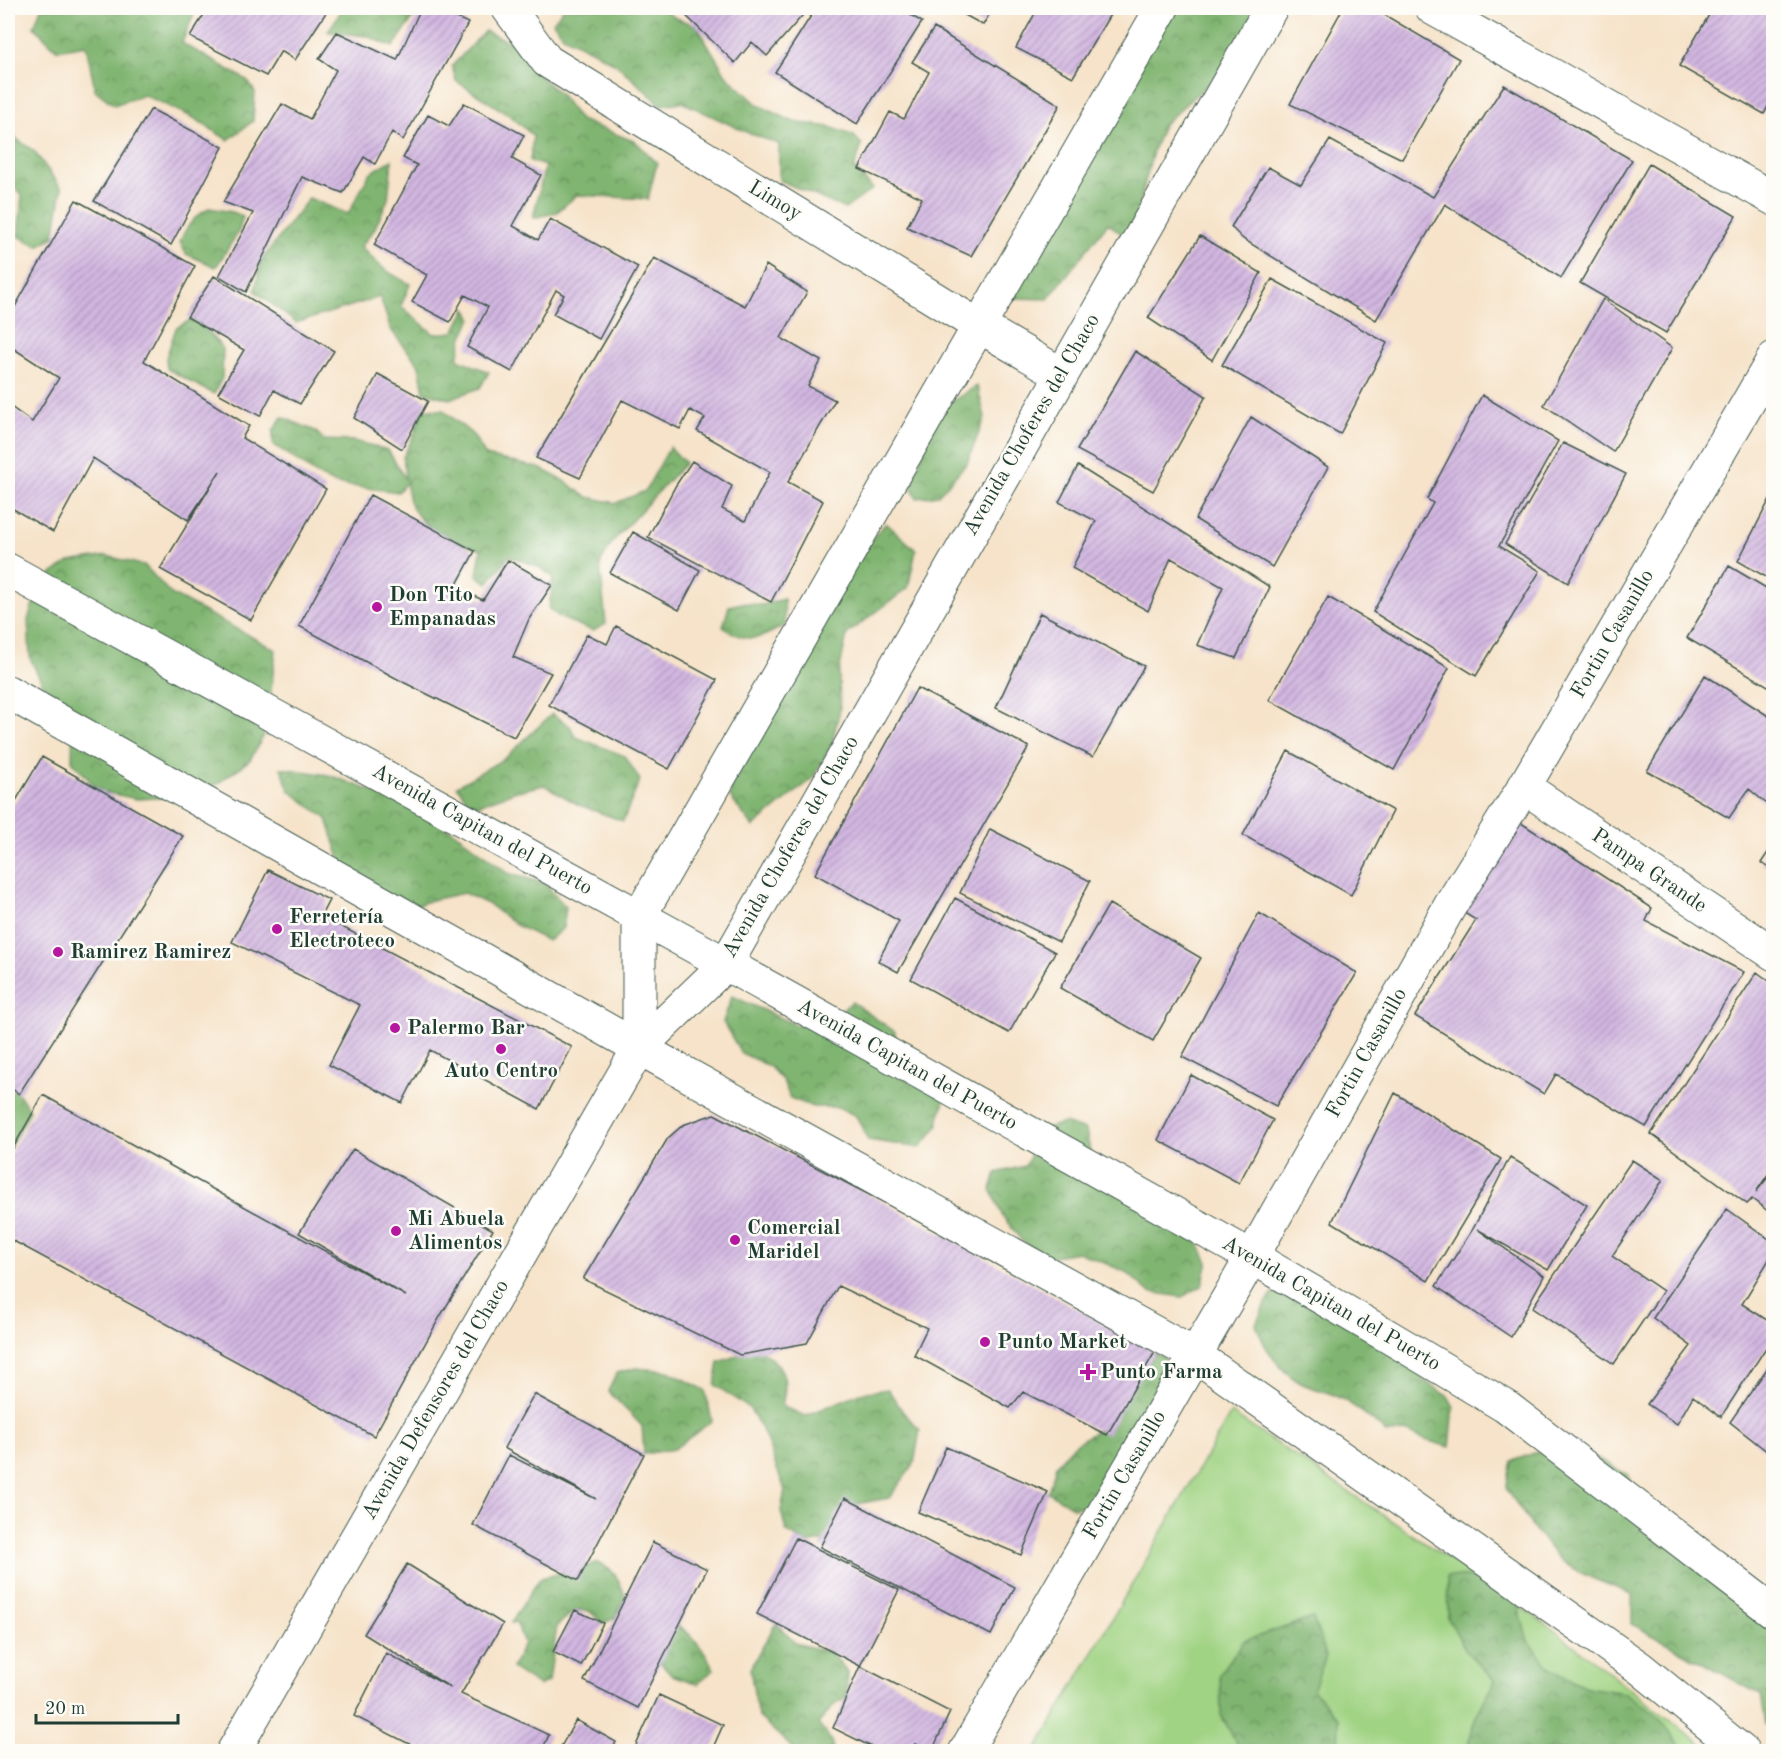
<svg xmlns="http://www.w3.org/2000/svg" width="1781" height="1759" viewBox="0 0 1781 1759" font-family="'Old Standard TT',serif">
	<defs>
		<pattern id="forest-crowns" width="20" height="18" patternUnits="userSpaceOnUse" patternTransform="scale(1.5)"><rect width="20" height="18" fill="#80b571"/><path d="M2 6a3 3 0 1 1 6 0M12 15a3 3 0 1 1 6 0" fill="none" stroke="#68945e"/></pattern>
		<pattern id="building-hatch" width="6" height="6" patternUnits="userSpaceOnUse" patternTransform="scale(1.5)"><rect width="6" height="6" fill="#d3b7e2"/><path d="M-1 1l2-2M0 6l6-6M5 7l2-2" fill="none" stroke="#ab96b8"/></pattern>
	</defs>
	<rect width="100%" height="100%" fill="#fdfcf7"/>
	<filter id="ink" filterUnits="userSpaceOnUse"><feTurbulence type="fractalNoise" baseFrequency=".0167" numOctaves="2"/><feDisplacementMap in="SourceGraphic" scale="12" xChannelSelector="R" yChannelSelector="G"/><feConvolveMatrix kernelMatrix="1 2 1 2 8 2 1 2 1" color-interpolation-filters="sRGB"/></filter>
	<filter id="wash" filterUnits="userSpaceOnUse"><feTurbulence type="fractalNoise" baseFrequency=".008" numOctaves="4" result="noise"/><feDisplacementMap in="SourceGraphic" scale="24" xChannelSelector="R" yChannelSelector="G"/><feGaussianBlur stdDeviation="1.35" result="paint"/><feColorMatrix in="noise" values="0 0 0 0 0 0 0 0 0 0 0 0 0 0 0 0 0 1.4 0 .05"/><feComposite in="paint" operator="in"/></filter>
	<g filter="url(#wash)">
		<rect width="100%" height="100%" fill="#f6e3c9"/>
		<path fill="#a0d383" stroke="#60885c" stroke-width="1.5" d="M1231,1413l319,214 160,124 -675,1z"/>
		<path fill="url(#forest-crowns)" stroke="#507952" stroke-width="1.5" d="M41,8h153l2,1 -14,34 65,37 8,12 -2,29 -25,19 -34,-22 -50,-23 -30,10 -19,-15 -9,-45 -29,5 -23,-23z
			M343,8h77l-27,39 -26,-11 -39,-4z
			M564,8h99l11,9 23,9 29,49 32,30 36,17 36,5 24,9 8,9 -8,23 19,21 -28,20 -66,-29v-36l-33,-12 -64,-30 -21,3 -44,-40 -24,-14 -30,-15 -10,-14z
			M1146,8h126l-24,39 -85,78 -10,26 -23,90 -22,-18 -60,76 -35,-1z
			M485,31l31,14 26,33 18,16 20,26 56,22 21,21 -9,36 -71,-4 -20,17 -24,6 12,-52 -15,-5 3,-25 -21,-19 -56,-36 -4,-15z
			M8,133l26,18 28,38 -8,48 -16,9 -20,-10 4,-41 -14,-13z
			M392,160l-4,39 -14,31 -13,16c14,18 29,28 49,38l-9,22 33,28 20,-2 12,-23 6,9 -10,21 -4,20 31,13 -9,16 -31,11 -25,-7 -5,-27 -28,-35 -11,-33 -84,26 -41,-32 6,-30 48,-63 39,16 22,-41z
			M209,208l24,4 10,5 -4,14 -23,36 -30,-13 -6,-12c6,-16 14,-25 29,-34z
			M192,319l17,13 14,17 -1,29 -8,16 -47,-25 -1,-11 10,-30z
			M977,386l8,31 -18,46 -29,32 -21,3 -6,-12 14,-40 19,-40z
			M423,409l20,1 30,25 13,21 53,12 27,14 21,15 29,6 29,-12 25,-44 15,16 -72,78 -13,23 6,60 -13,7 -32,-13 -12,-9 4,-32 -14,-10 -30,-11 -21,27 -11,-7 4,-27c-27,-7 -61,-20 -72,-48 -2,-6 -2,-13 -2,-19l-9,10 -62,-8 -15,-7 -48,-33v-13l9,-14 33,14 9,9 30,1 34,9 18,30 -3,-23 10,-20z
			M886,523l30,27 -8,38 -61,46 -8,38 1,38 -9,36 -19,33 -59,48 -23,-30 3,-42 127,-203z
			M107,556l38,10 26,28 105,56 -10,81 -16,29 -33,24 -40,13 -40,2 -38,-8 -27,-30 1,-38 -26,-30 -17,-35 -2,-38 11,-37 30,-21z
			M784,599l1,26c-25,14 -37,20 -62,2l6,-21 13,-3 20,2z
			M552,714l18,12 6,11 49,19 15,24 -17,41 -44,-16 -35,-20 -30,7 -42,15 -15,-21 48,-28z
			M281,768l48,7 57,21 67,35 55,42 36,10 22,24 -3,21 -15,13 -32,-16 -28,-21 -24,-11 -33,7 -31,12 -36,1 -16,-30 -21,-64 -38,-29z
			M732,996l66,30 30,-5 24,-19 43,30 5,45 45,20 -8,30 -17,21 -52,-8 -12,-24 -18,-9h-25l-23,-9 -7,-17 -14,-15 -28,-13 -18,-31z
			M8,1086l11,8 11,17 -22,40z
			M1064,1123l22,7 7,38 104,72 11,22 -6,24 -20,11 -33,-5 -23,-20 -48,-20 -30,5 -27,-17 -19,-25 -11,-26 5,-16 29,-7 20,-38z
			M1274,1292l47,18 90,40 12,30 25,16 6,11 -4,40 -25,-7 -17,-8 -22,1c-15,-15 -33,-29 -52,-38 -11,-5 -25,-7 -35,-13 -23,-14 -35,-34 -43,-58l8,-18z
			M758,1348c26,20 31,25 24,58l23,10 55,-23 28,-4 15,23 17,18 -6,34 -25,34 -33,6 -18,8 4,25 -35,7 -21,-13 -5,-20 4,-21 -21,-56 -14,-25 -35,-24 4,-23z
			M1155,1352l19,12 -33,57 -18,25 -5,23 -20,34 -24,5 -26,-16 8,-27 15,-17 13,-10 25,-13z
			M636,1368l32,3 37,19 7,31 -38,28 -30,5 -2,-28 -34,-35 9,-18z
			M1573,1446l55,29 21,40 124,110v106l-7,-7 -5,-29 -129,-71v-30c-19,-7 -58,-21 -72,-35 -21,-21 -38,-47 -54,-71l6,-27 25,-9z
			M597,1562c17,8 23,17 28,35l-11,22 -11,4 -14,-12 -14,-1 -18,16 -8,55 -10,5 -27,-18 12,-25 -8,-21 -5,1 29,-45 40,-9z
			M1447,1576l39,2 31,24 11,39 24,29 34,17 39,6 32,22 23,30 3,6h-217l10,-35 19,-35 -28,-29 -19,-34z
			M1313,1618l13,38 -13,34 26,29 -1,32h-97l-20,-36 -1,-41 24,-33z
			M776,1623l19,20 35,9 18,20 -2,26 -13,8 -15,18 14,18 1,9h-37l-38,-35 -8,-47z
			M678,1626c18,11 26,25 36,43l-16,15 -26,-9 -19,-21z"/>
		<g id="blocks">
			<path fill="url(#building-hatch)" d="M208,8h121l-34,52 -14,-9 -15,25 -76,-39z
				M421,8h14l33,15 -65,117 -11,-8 -17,32 -11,-7 -21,36 -41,-16 -56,115 -27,-16 34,-63 -30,-11 59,-98 28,15 26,-49 -17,-11 18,-27 60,28z
				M678,8h131l-42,48 -15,-14 -17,21z
				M816,8h83l23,14 -65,102 -82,-52z
				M952,8h41l-10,17z
				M1038,8h76l-41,69 -57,-29z
				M1343,8h30l86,51 -57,100 -112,-55z
				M1713,8h60v89l-9,17 -85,-48z
				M934,28l126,77 -89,151 -64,-29 15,-29 -63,-29 31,-57 14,7 25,-47 -17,-10z
				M1504,85l128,75 -71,118 -116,-74 -69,116 -133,-81 -12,-12 37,-60 33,18 29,-45 103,57z
				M464,103l60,32 -12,24 29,16 -28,51 25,14 12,-21 88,48 -39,72 -46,-25 11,-19 -8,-5 -44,82 -45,-25 21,-40 -23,-12 -15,27 -38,-20 15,-27 -53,-30 43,-80 -14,-7 25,-43 21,11z
				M151,109l72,38 -52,98 -77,-44z
				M1649,164l87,52 -70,117 -86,-50z
				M76,200l119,66 -51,95 105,65 -7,12 84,51 -75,131 -91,-51 60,-98 -32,49 -95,-62 -40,74 -45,-26v-101l24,17 27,-44 -51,-33v-26z
				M1200,236l61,37 -49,87 -64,-42z
				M654,258l91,48 21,-41 41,27 -26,46 40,23 -13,25 27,14 -47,82 35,19 -52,101 -123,-65 28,-52 16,-24 40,25 -10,23 23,12 25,-49 -73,-41 8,-13 -15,-8 -10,19 -58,-29 -42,78 -44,-20z
				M214,276l120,75 -34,53 -26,-14 -14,26 -42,-23 26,-43 -57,-33z
				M1272,279l115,64 -47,91 -118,-69z
				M1603,299l69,49 -59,104 -69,-47z
				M1135,351l71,45 -53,95 -76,-41z
				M378,374l50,27 -26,48 -48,-31z
				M1482,395l76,46 -59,105 41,25 -64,105 -103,-64 60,-109 -6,-4z
				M1251,417l77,50 -56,100 -77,-48z
				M1563,443l63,31 -58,109 -63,-39z
				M1078,466l192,121 -34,71 -39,-13 26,-58 -52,-29 -23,53 -76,-43 24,-47 -37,-19z
				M1773,493v88l-35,-20z
				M370,495l105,56 -20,37 28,12 25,-40 44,25 -23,34 -16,38 38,16 -37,64 -109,-54 -106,-57z
				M633,532l67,38 -21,40 -69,-37z
				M1729,566l44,26v97l-86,-51z
				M1328,597l121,71 -55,102 -125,-70z
				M1040,613l104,53 -51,91 -97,-49z
				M616,626l101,54 -48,89 -120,-64 38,-71 20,10z
				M1705,675l68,44v90l-24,-20 -20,29 -82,-47z
				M917,688l112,59 -131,225 -20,-11 21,-40 -84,-47z
				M1288,751l105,60 -42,84 -108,-60z
				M42,757l141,79 -164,258 -11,-8v-272z
				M1518,821l134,87 -6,13 98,51 -98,155 -90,-53 -12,20 -129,-78 61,-96 -22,-13z
				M990,829l100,52 -31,61 -99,-49z
				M1773,845v25l-12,-7z
				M268,870l61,30 -8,16 251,131 -33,62 -109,-59 -28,53 -73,-38 31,-60 -128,-63z
				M955,898l100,54 -46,81 -98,-54z
				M1109,904l92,54 -48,83 -93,-53z
				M1259,913l98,60 -81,133 -94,-49z
				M1757,972l16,12v183l-17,25 17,-21v44l-21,-16 -5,5 -96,-70z
				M1191,1075l82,45 -34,63 -81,-43z
				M1395,1093l106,66 -73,122 -96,-59z
				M43,1095l363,201 -107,-63 54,-84 140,81 -52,85 -67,121 -366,-198v-81z
				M714,1114l169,88 272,150 -48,83 -84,-43 -13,16 -96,-53 13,-27 -89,-42 -31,57 -67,12 -157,-76 85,-141 15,-13z
				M1510,1157l77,48 -39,65 -71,-41 67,47 -33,61 -75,-51 38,-59z
				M1632,1160l31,20 -51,76 51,35 -49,73 -82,-56z
				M1727,1209l46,33v11l-31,51 31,20v13l-52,80 -28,-21 -16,28 -30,-20 44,-58 -38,-28z
				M1773,1360v96l-43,-34z
				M534,1394l110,60 -66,127 -105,-56 36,-70 87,44 -92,-51z
				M946,1447l102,45 -27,63 -103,-43z
				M845,1498l170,89 -24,48 -171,-88z
				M796,1538l103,52 -39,76 -103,-52z
				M653,1542l54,27 -69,139 -54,-27z
				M407,1564l96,60 -42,70 88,41 -8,17h-116l-71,-36 32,-63 65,35 -87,-54z
				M575,1610l28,13 -22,43 -28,-14z
				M860,1666l90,46 -18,39 -17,-7 -8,8h-25l-49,-24z
				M659,1695l64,30 -12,27h-78z
				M576,1720l40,22 -5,10h-53z"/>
		</g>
	</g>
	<g filter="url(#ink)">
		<use href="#blocks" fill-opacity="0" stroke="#3f564a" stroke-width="1.5"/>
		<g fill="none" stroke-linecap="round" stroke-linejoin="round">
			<g stroke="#3f564a" stroke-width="35">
				<path id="minor" d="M508,8l39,53 432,265 82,48
					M1432,8l342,191
					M8,570l718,394 526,293 139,81 114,68 269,206
					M8,692l631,356 556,307 445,313 103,84
					M1524,787l250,167
					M639,1048v-131l523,-909
					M233,1752l406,-704 87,-84 545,-956
					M965,1752l287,-495 198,-351 74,-119 250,-429"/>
			</g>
			<use href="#minor" stroke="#fff" stroke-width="33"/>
		</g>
	</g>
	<g fill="#b5179e" stroke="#fdfcf7" stroke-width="2">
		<circle cx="377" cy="607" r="6"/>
		<circle cx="277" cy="929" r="6"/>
		<circle cx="58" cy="952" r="6"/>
		<circle cx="395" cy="1028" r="6"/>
		<circle cx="501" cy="1049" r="6"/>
		<circle cx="396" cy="1231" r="6"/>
		<circle cx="735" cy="1240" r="6"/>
		<circle cx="985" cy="1342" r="6"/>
		<path d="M1085 1363h6v6h6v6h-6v6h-6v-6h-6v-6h6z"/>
	</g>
	<g text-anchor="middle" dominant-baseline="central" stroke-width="5" stroke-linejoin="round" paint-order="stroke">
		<g font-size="21" fill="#1f3d34" stroke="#fdfcf7">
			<text transform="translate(775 201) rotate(31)">Limoy</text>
			<text transform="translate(1032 425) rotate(-60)">Avenida Choferes del Chaco</text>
			<text transform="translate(1613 634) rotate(-60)">Fortin Casanillo</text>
			<text transform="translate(482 830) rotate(29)">Avenida Capitan del Puerto</text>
			<text transform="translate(791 847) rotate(-60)">Avenida Choferes del Chaco</text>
			<text transform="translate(1649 871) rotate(34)">Pampa Grande</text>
			<text transform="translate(1367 1053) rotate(-61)">Fortin Casanillo</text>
			<text transform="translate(907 1065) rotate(29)">Avenida Capitan del Puerto</text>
			<text transform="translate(1331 1304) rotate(30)">Avenida Capitan del Puerto</text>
			<text transform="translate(436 1400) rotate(-60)">Avenida Defensores del Chaco</text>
			<text transform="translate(1125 1475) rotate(-60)">Fortin Casanillo</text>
		</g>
		<g font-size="21" font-weight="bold" fill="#1f3d34" stroke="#fdfcf7" text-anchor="start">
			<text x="389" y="595">Don Tito<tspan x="389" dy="24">Empanadas</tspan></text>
			<text x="289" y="917">Ferretería<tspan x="289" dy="24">Electroteco</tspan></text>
			<text x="70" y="952">Ramirez Ramirez</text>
			<text x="407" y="1028">Palermo Bar</text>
			<text x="501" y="1071" text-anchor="middle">Auto Centro</text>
			<text x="408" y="1219">Mi Abuela<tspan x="408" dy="24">Alimentos</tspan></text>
			<text x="747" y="1228">Comercial<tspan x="747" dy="24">Maridel</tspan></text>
			<text x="997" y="1342">Punto Market</text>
			<text x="1100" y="1372">Punto Farma</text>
		</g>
	</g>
	<rect width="1781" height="1759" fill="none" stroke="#fdfcf7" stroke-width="30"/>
	<path d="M36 1714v9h142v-9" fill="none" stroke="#1f3d34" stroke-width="3"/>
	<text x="45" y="1714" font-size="18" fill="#1f3d34" stroke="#fdfcf7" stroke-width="4.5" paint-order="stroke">20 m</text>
</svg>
